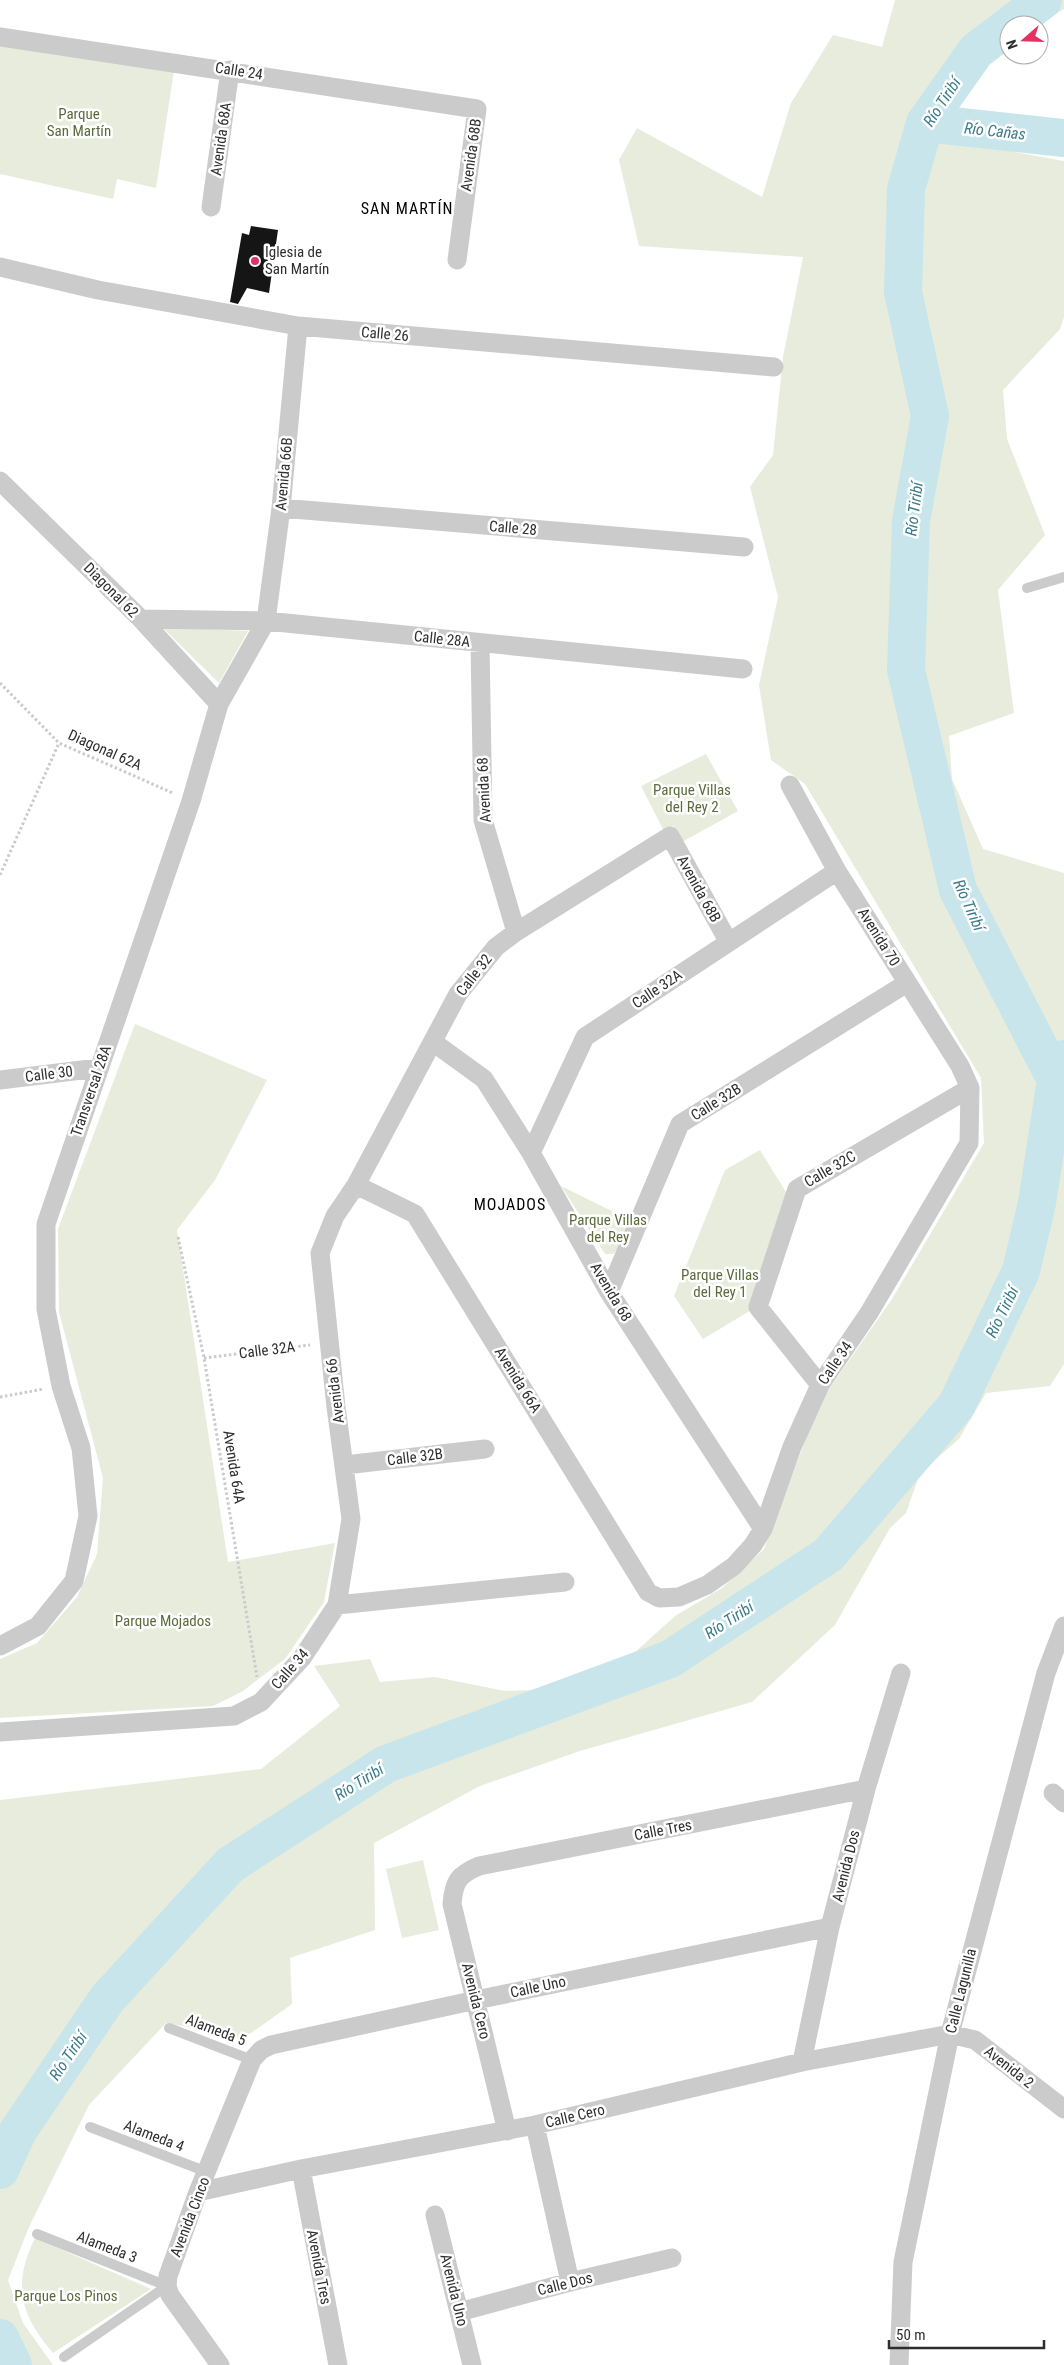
<svg xmlns="http://www.w3.org/2000/svg" width="1064" height="2365" viewBox="0 0 1064 2365" font-family="'Roboto Condensed',sans-serif">
	<rect width="100%" height="100%" fill="#fff"/>
	<path fill="#e8ecdc" d="M895,0h169v9l-26,16h-29v18l-85,53 53,49 87,16v156l-4,12 -57,61 4,49 38,96 -47,55 16,123 -65,23 3,43 31,70 81,24v491l-14,22 -64,7 -27,46 -39,34 -14,40 -16,15 -55,97 -83,77 -172,49 -100,35 -106,57 1,87 -85,28 2,46 -48,34 -78,-15 -77,82 -60,122 -21,53 15,43 30,42h-53v-565l261,-31 79,-63 -26,-40 56,-7 10,23 55,-5 70,14 48,-2 68,-24 54,-49 47,-28 42,-39 56,-147 72,-103 92,-156 -3,-65 -176,-294 -34,-24 -12,-75 19,-88 -28,-110 23,-32 10,-98 20,-100 -164,-11 -20,-86 18,-32 125,69 29,-94 42,-68 49,12z
		M0,41l174,30 -18,117 -39,-9 -4,20 -113,-25z
		M162,627l86,4 -29,52z
		M706,754l32,57 -56,31 -9,-16 -9,5 -23,-45z
		M135,1024l132,56 -52,100 -38,50 51,332 107,-19 -11,59 -39,57 -42,32 -30,15 -213,12v-59l37,-16 40,-46 20,-43 6,-76 -44,-166 -1,-83z
		M760,1150l29,47 -36,112 -50,30 -29,-43 51,-126z
		M561,1186l69,34 -11,28 -6,6h-8z
		M423,1860l16,70 -37,8 -16,-69z
		M35,2238l116,51 -98,64c-33,-39 -41,-68 -18,-115z"/>
	<g fill="none" stroke-linecap="round" stroke-linejoin="round">
		<path stroke="#c8e5eb" stroke-width="38" d="M1010,25l33,-25
			M1009,26l-33,25 -51,72 -19,66 -3,103 27,124 -19,105 -5,149 52,220 98,190
			M925,123l139,15
			M0,2170l18,-39 89,-132 123,-134 156,-101 284,-105 158,-104 128,-149 65,-135 16,-68 19,-123 8,-21
			M0,2338l13,27"/>
	</g>
	<path fill="#151515" d="M251,226l27,4 -9,63 -22,-5 -9,16 -8,-2 12,-69 7,2z"/>
	<g fill="none" stroke-linecap="round" stroke-linejoin="round">
		<path stroke="#cbcbcb" stroke-width="3" stroke-dasharray="2.5 2.5" stroke-linecap="butt" d="M0,683l59,60 114,50
			M0,875l59,-132
			M178,1237l26,121 53,319
			M204,1358l106,-13
			M0,1397l44,-8"/>
		<path stroke="#cbcbcb" stroke-width="10" d="M1027,588l37,-11
			M169,2028l83,32
			M90,2127l117,45
			M37,2234l130,52
			M64,2357l103,-71"/>
		<path stroke="#cbcbcb" stroke-width="19" d="M0,37l477,72 -20,151
			M211,207l19,-137
			M0,267l98,23 200,36 476,41
			M0,481l141,138 78,85
			M281,508l463,39
			M141,619l125,2 477,48
			M480,643l3,177 33,112
			M433,1042l51,37 47,74 78,139 154,237
			M0,1080l98,-12
			M531,1153l54,-116 252,-166
			M356,1185l59,29 233,378 11,6 20,-1 28,-12 27,-19 19,-21 10,-16 29,-82 28,-62 49,-72 100,-170 1,-55 -10,-22 -123,-195 -47,-86
			M609,1292l71,-168 227,-141
			M820,1385l-62,-78 39,-118 173,-101
			M345,1465l140,-16
			M337,1605l228,-23
			M0,1646l38,-20 36,-45 14,-65 -7,-68 -20,-62 -15,-77v-85l145,-423 28,-97 47,-83 15,-113 17,-182
			M0,1732l234,-16 27,-14 41,-44 35,-53 14,-86 -15,-112 -16,-154 15,-37 21,-31 102,-191 38,-47 20,-15 154,-96 58,105
			M1053,1793l11,10
			M802,2062l28,-135 36,-138 35,-116
			M535,2125l35,157
			M507,2131l-55,-227c2,-23 6,-29 27,-38l387,-77
			M301,2169l37,196
			M198,2192l103,-23 234,-44 267,-63 148,-28 25,6 89,69
			M435,2215l37,150
			M459,2312l111,-30 102,-24
			M220,2365l-50,-70 -3,-9 1,-10 30,-84 54,-132 9,-10 10,-5 205,-45 354,-73
			M899,2365l4,-103 47,-228 96,-361 18,-47"/>
	</g>
	<circle fill="#e53064" stroke="#fff" stroke-width="2" cx="255" cy="261" r="5"/>
	<g text-anchor="middle" dominant-baseline="central" stroke-width="5" stroke-linejoin="round" paint-order="stroke">
		<g font-size="15" fill="#2e2e2e" stroke="#fff">
			<text transform="translate(239 71) rotate(9)">Calle 24</text>
			<text transform="translate(221 139) rotate(-82)">Avenida 68A</text>
			<text transform="translate(471 155) rotate(-82)">Avenida 68B</text>
			<text transform="translate(385 334) rotate(5)">Calle 26</text>
			<text transform="translate(284 474) rotate(-85)">Avenida 66B</text>
			<text transform="translate(513 528) rotate(5)">Calle 28</text>
			<text transform="translate(111 590) rotate(45)">Diagonal 62</text>
			<text transform="translate(442 639) rotate(6)">Calle 28A</text>
			<text transform="translate(105 750) rotate(24)">Diagonal 62A</text>
			<text transform="translate(484 790) rotate(-93)">Avenida 68</text>
			<text transform="translate(699 889) rotate(61)">Avenida 68B</text>
			<text transform="translate(879 937) rotate(58)">Avenida 70</text>
			<text transform="translate(474 975) rotate(-52)">Calle 32</text>
			<text transform="translate(657 989) rotate(-34)">Calle 32A</text>
			<text transform="translate(49 1074) rotate(-7)">Calle 30</text>
			<text transform="translate(91 1091) rotate(-71)">Transversal 28A</text>
			<text transform="translate(716 1102) rotate(-32)">Calle 32B</text>
			<text transform="translate(830 1169) rotate(-30)">Calle 32C</text>
			<text transform="translate(611 1292) rotate(59)">Avenida 68</text>
			<text transform="translate(267 1350) rotate(-7)">Calle 32A</text>
			<text transform="translate(835 1363) rotate(-56)">Calle 34</text>
			<text transform="translate(518 1380) rotate(58)">Avenida 66A</text>
			<text transform="translate(335 1391) rotate(-97)">Avenida 66</text>
			<text transform="translate(415 1457) rotate(-7)">Calle 32B</text>
			<text transform="translate(234 1467) rotate(81)">Avenida 64A</text>
			<text transform="translate(290 1669) rotate(-49)">Calle 34</text>
			<text transform="translate(663 1830) rotate(-11)">Calle Tres</text>
			<text transform="translate(846 1866) rotate(-76)">Avenida Dos</text>
			<text transform="translate(538 1987) rotate(-12)">Calle Uno</text>
			<text transform="translate(961 1991) rotate(-76)">Calle Lagunilla</text>
			<text transform="translate(476 2001) rotate(76)">Avenida Cero</text>
			<text transform="translate(216 2030) rotate(21)">Alameda 5</text>
			<text transform="translate(1009 2067) rotate(38)">Avenida 2</text>
			<text transform="translate(575 2116) rotate(-13)">Calle Cero</text>
			<text transform="translate(154 2136) rotate(21)">Alameda 4</text>
			<text transform="translate(190 2217) rotate(-69)">Avenida Cinco</text>
			<text transform="translate(107 2247) rotate(21)">Alameda 3</text>
			<text transform="translate(319 2267) rotate(79)">Avenida Tres</text>
			<text transform="translate(565 2284) rotate(-14)">Calle Dos</text>
			<text transform="translate(454 2290) rotate(76)">Avenida Uno</text>
		</g>
		<g font-size="15" fill="#5b6a3b" stroke="#fff">
			<text x="79" y="114">Parque<tspan x="79" dy="17">San Martín</tspan></text>
			<text x="692" y="790">Parque Villas<tspan x="692" dy="17">del Rey 2</tspan></text>
			<text x="608" y="1220">Parque Villas<tspan x="608" dy="17">del Rey</tspan></text>
			<text x="720" y="1275">Parque Villas<tspan x="720" dy="17">del Rey 1</tspan></text>
			<text x="163" y="1621">Parque Mojados</text>
			<text x="66" y="2296">Parque Los Pinos</text>
		</g>
		<g font-size="15" fill="#2e2e2e" stroke="#fff" text-anchor="start">
			<text x="265" y="252">Iglesia de<tspan x="265" dy="17">San Martín</tspan></text>
		</g>
		<g font-size="16" font-style="italic" fill="#3a7b8a" stroke="#fff">
			<text transform="translate(942 102) rotate(-57)">Río Tiribí</text>
			<text transform="translate(995 131) rotate(6)">Río Cañas</text>
			<text transform="translate(914 509) rotate(-83)">Río Tiribí</text>
			<text transform="translate(969 905) rotate(66)">Río Tiribí</text>
			<text transform="translate(1002 1312) rotate(-64)">Río Tiribí</text>
			<text transform="translate(729 1620) rotate(-33)">Río Tiribí</text>
			<text transform="translate(359 1782) rotate(-32)">Río Tiribí</text>
			<text transform="translate(68 2056) rotate(-56)">Río Tiribí</text>
		</g>
		<g font-size="16" letter-spacing="1" fill="#000" stroke="#fff">
			<text x="407" y="208">SAN MARTÍN</text>
			<text x="510" y="1204">MOJADOS</text>
		</g>
	</g>
	<g transform="translate(1024 40) rotate(250)"><circle r="24" fill="#ffffff" stroke="#ababab"/>
	<path d="M0-4L9 19L0 12L-9 19Z" fill="#e53064"/>
	<text y="-8" font-size="14" font-weight="bold" text-anchor="middle" fill="#2e2e2e">N</text>
	</g>
	<path d="M889 2340v8h155v-8" fill="none" stroke="#2e2e2e" stroke-width="2.5"/>
	<text x="896" y="2340" font-size="15" fill="#2e2e2e" stroke="#ffffff" stroke-width="4" paint-order="stroke">50 m</text>
</svg>
